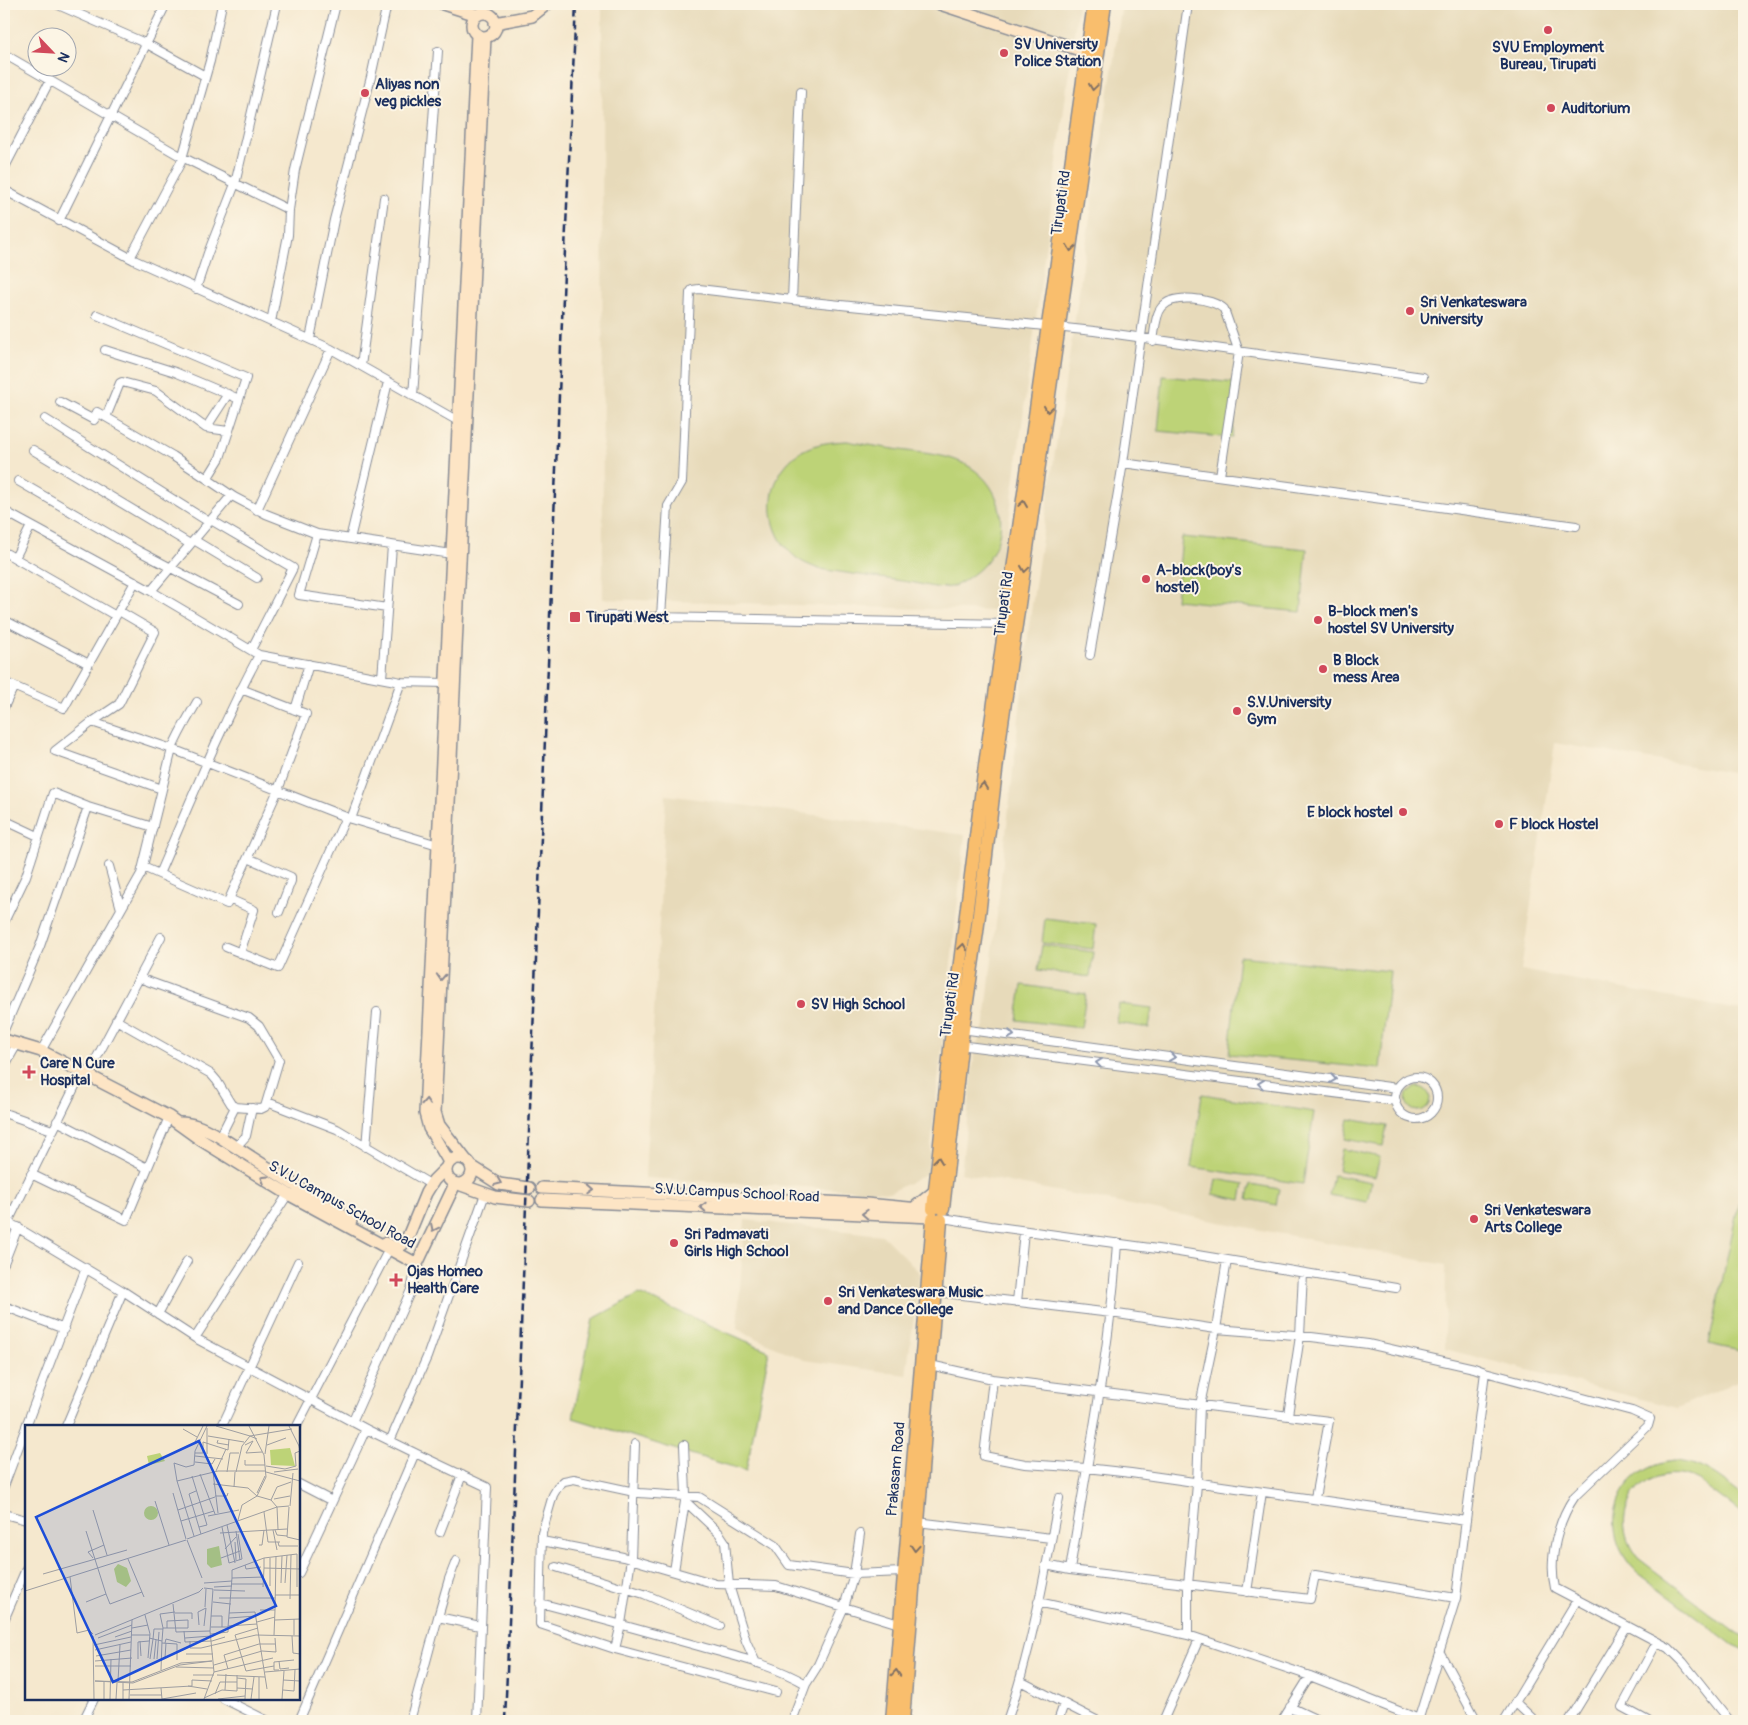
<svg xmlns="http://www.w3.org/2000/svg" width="1748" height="1725" viewBox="0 0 1748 1725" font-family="Pangolin,sans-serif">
	<rect width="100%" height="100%" fill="#fcf5e5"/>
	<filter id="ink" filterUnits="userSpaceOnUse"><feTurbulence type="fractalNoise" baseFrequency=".02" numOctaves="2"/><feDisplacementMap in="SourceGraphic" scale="10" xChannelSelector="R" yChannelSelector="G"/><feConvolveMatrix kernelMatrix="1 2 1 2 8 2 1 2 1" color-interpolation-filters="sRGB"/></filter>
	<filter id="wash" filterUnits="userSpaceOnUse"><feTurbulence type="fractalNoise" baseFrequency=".0096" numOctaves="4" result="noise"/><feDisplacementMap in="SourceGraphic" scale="20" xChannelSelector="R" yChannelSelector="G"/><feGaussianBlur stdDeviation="1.12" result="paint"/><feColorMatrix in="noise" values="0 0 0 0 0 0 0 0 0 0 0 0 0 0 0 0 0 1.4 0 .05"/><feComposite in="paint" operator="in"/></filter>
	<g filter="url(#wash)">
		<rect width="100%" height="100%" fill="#f5e8ce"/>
		<path fill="#e7daba" d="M602,4h476l-81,607 -394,-12z
			M1122,4h622v771l-189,-32 -34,227 223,41v367l-67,30 -232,-59 1,-84 -485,-92 13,-115 11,-36 45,-403z
			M666,795l299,40 -37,338 -37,19 -246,-14z
			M745,1220l137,15 38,38 -14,102 -102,-15 -67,-31z"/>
		<path fill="#bdd377" stroke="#6c816a" d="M1163,376l74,7 -5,55 -74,-7z
			M847,441c20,4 40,7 60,10 23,3 46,4 66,18 39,27 36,83 -4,108 -5,4 -14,10 -20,10 -11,2 -24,-2 -34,-4l-96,-14c-10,-4 -19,-7 -27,-15 -30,-28 -27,-81 10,-103 14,-8 29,-9 45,-10z
			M1182,537l125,12 -6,63 -125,-12z
			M1045,918l51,6 -3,25 -51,-6z
			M1042,945l51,7 -3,25 -52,-7z
			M1239,956l151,15 -10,98 -151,-15z
			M1022,985l64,9 -5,34 -64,-8z
			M1119,1004l33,4 -3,20 -32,-5z
			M1406 1099a12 12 0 1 1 24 0a12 12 0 1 1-24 0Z
			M1202,1094l112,18 -11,72 -112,-17z
			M1349,1119l38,7 -4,20 -38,-7z
			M1342,1149l38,8 -5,20 -37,-7z
			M1333,1175l38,7 -4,20 -38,-7z
			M1216,1179l28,5 -3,16 -28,-6z
			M1251,1184l28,5 -3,16 -28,-6z
			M1740,1196h4v156l-35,-8z
			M639,1294l130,57 -23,120 -173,-53 20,-99z
			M1675,1461c29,2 47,19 69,36v18l-45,-34c-53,-26 -98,32 -61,77l100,76 6,3v13l-11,-5 -96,-73c-43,-41 -21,-106 38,-111z"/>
	</g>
	<g filter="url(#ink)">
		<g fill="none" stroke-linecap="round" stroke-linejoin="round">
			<g stroke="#888c96" stroke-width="10">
				<path id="street" d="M56,4l91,40 58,32
					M4,54l178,103 107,53
					M801,92l-9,208 302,31 329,46
					M4,169l46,-89
					M4,190l130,70 197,89 127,72
					M59,221l107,-217
					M130,258l51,-96 29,-101 12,-57
					M196,289l12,-36 27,-69 42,-180
					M97,315l149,63 -26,80 -13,21
					M271,322l17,-87 1,-25 6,-40 41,-166
					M310,339l24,-119 37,-143 16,-73
					M1153,341c2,-11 2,-26 9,-34 11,-14 50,-9 62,2l15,43 -19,124
					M105,350l70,22 64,27
					M361,366l23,-168
					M413,396l25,-345
					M60,402l34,18 3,-8 76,44 61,41 32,17 51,20 135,20
					M106,417l14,-34 2,-1 34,9 50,37 22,3
					M45,419l164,103
					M206,428l22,-34
					M33,450l157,94
					M1123,463l453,63
					M18,481l119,69 102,54
					M231,496l-80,95 108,64
					M257,510l74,-161
					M4,511l147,80
					M211,520l82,48 -42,82
					M317,534l-18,61 88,13
					M350,539l38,-157
					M194,540l63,38
					M4,552l112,64
					M15,558l16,-32
					M606,616l399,8
					M661,617l7,-111 14,-24 8,-189 2,-3 7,-1 93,11
					M4,620l85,44
					M1090,655l33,-192 65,-459
					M382,678l10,-132
					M4,682l60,26 71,-126
					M401,682l45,1
					M4,707l10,-21
					M295,710l14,-46
					M92,722l80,27c7,-17 16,-31 25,-47
					M55,751l37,-29 27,-18 36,-72 -36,-21
					M55,751l107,38
					M4,761v2
					M4,820l34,16
					M248,858l43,19v4l-12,31
					M109,866l12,43
					M143,867l84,37 51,-114 28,-76 -65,-25
					M159,874c32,-74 62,-148 100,-219l142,27 -50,137
					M229,899l25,11 -14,43
					M4,922l22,-46 27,-83 35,14 65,20
					M226,947l52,21 68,-151
					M116,1020l95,54 6,7 14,23 4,3 26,2 4,-2 14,-47 -20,-34 -10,-8 -110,-40
					M961,1029l436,59
					M4,1030l36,-84 48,-139
					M959,1045l437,56
					M41,1051l100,-177 31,-125 179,70 87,26
					M4,1067l13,-23
					M82,1072l-74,150 115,69 72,47 171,91 49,24
					M88,1074l73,-137
					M1395 1098a21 21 0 1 1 42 0a21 21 0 1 1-42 0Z
					M267,1102l70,27 93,55
					M4,1113l48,17
					M57,1121l90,47
					M220,1137l15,-30
					M236,1147l10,-11 6,-28
					M366,1147l11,-135
					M31,1174l95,46 43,-103
					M943,1218l48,8 188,26 217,36
					M4,1263l14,-36
					M936,1292l175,21 105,16 79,6 73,9 106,24 11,4
					M1017,1302l7,-71
					M4,1306l60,23
					M158,1314l29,-53
					M195,1338l93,-144
					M930,1365l63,14 336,42 -14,77
					M993,1379l-9,77 41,8 61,4 45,5 335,48
					M1288,1415l12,-79 3,-63
					M352,1422l59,-132 6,-26
					M26,1426l60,-158
					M66,1426l57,-135
					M222,1426l76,-164
					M297,1426l92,-177
					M390,1441l37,-84 58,-163
					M299,1484l33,17
					M4,1486l22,-59
					M685,1501l34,32 6,9 4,43 17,56 10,22
					M4,1514l22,6
					M917,1522l134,16
					M440,1532l22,-57
					M542,1541l81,16 93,27 60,2 123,38
					M1046,1565l24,5 240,29 5,-24 141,23
					M556,1567l88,27 76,32
					M1070,1570c17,-109 40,-217 47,-327
					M674,1571l12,-76 -2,-50
					M299,1573l67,-144
					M1247,1592l15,-100
					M1038,1602l150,33 122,41 109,43
					M540,1603c54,14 108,29 162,44 35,10 72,18 104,37
					M438,1617l11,-38 7,-18
					M4,1620l22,-51
					M1188,1635v-50l9,-101 3,-79 16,-76 11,-69
					M615,1649l6,-25 10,-65 4,-115
					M1439,1651l38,70
					M1020,1681l78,40
					M776,1692l-161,-43 -75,-25 2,-91 11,-38 6,-10 5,-4 10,-2 65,14 60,4 76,48 14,20 65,9 49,-2
					M224,1699l44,22
					M1516,1703l19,18
					M1290,1707l30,14
					M4,1716l9,5
					M83,1721l11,-22
					M299,1721l116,-268 72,34 -10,234
					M410,1721l28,-104 42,9
					M792,1721l14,-37 12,-19 26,-58 10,-33 6,-40
					M1007,1721c25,-72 38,-148 52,-223
					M1058,1721l6,-17
					M1163,1721l36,-82
					M1282,1721l28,-45
					M1418,1721l38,-123 29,-226 147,39 18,8 -2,7 -73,70c-17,24 -27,63 -20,92l114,60 14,14 47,59
					M1504,1721l73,-121
					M1569,1721l58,-95
					M1648,1721l-26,-14 35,-65"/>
			</g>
			<g stroke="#888c96" stroke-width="14">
				<path id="secondary" d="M443,4l34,11
					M940,4l146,48
					M472 25a12 12 0 1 1 24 0a12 12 0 1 1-24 0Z
					M495,23l37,-7 15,-12
					M4,1040l37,11 128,66 32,23 87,54 129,70 38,-80
					M180,1123c15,0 26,7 40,14l131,84
					M446 1171a13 13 0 1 1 26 0a13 13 0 1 1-26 0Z
					M466,1160l-27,-35 -4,-13 23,-508 27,-567
					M449,1162l-20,-34 -4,-15 52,-1078
					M471,1166l28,18 30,4
					M461,1185l34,12 34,4
					M542,1188l324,16 64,6
					M542,1200l390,17
					M914,1208l21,-17
					M385,1243l10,4 7,-2 5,-6 19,-46 8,-13 11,-11"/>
			</g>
			<g stroke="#888c96" stroke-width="15">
				<path id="primary" d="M933,1209l22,-207 30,-237 109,-761
					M943,1209l20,-180 14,-97 23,-195 105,-733
					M892,1721l41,-502
					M903,1721l38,-501"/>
			</g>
			<use href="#street" stroke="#fff" stroke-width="8"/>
			<use href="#secondary" stroke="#fde5c5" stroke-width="11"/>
			<use href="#primary" stroke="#f9be6d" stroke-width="12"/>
			<path stroke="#1b2f5e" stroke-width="2.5" stroke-dasharray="8 4" stroke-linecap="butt" d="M505,1721l59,-1449 12,-268"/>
		</g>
		<defs><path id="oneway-chevron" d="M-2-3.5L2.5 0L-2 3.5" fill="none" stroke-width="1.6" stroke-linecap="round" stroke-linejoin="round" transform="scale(1.25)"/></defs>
		<g stroke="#7f6f65">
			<use href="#oneway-chevron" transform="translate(1093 87) rotate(98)"/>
			<use href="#oneway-chevron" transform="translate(1071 248) rotate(98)"/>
			<use href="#oneway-chevron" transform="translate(1048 409) rotate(98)"/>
			<use href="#oneway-chevron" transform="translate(1023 504) rotate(-82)"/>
			<use href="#oneway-chevron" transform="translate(1025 569) rotate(98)"/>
			<use href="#oneway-chevron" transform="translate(983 786) rotate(-83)"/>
			<use href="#oneway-chevron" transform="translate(963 947) rotate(-82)"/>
			<use href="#oneway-chevron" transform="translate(938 1160) rotate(-84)"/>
			<use href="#oneway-chevron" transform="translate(915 1548) rotate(94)"/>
			<use href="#oneway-chevron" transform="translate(896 1673) rotate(-86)"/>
		</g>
		<g stroke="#8c8a92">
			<use href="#oneway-chevron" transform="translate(441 977) rotate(93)"/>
			<use href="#oneway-chevron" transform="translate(426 1102) rotate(-87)"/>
			<use href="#oneway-chevron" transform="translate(264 1179) rotate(-148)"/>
			<use href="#oneway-chevron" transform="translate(498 1182) rotate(22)"/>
			<use href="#oneway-chevron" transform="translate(591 1190) rotate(3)"/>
			<use href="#oneway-chevron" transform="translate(703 1207) rotate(-177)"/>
			<use href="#oneway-chevron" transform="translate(865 1214) rotate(-177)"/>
			<use href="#oneway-chevron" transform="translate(434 1228) rotate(116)"/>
		</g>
		<g stroke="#8d97ae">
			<use href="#oneway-chevron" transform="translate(1011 1035) rotate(8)"/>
			<use href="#oneway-chevron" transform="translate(1172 1057) rotate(8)"/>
			<use href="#oneway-chevron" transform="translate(1099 1063) rotate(-173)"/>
			<use href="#oneway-chevron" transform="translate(1333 1079) rotate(8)"/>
			<use href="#oneway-chevron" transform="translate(1261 1084) rotate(-173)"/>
		</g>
	</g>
	<g fill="#d1495b" stroke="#fcf5e5" stroke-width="2">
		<circle cx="1548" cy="30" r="5"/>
		<circle cx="1004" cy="53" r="5"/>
		<circle cx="365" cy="93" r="5"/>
		<circle cx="1551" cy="108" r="5"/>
		<circle cx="1410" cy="311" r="5"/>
		<circle cx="1146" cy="579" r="5"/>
		<rect x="569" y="611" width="12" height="12" rx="2.5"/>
		<circle cx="1318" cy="620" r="5"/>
		<circle cx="1323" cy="669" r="5"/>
		<circle cx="1237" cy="711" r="5"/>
		<circle cx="1403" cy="812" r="5"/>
		<circle cx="1499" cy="824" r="5"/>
		<circle cx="801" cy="1004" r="5"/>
		<path d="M26.5 1064.5h5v5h5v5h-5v5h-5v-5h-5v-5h5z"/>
		<circle cx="1474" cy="1219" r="5"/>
		<circle cx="674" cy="1243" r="5"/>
		<path d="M393.5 1272.5h5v5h5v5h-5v5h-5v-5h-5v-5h5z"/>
		<circle cx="828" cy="1301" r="5"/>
	</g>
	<g text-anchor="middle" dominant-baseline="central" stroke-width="4" stroke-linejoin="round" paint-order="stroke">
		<g font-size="15" font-weight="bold" fill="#1b2f5e" stroke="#fcf5e5" text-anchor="start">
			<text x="1014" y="44">SV University<tspan x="1014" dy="17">Police Station</tspan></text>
			<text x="1548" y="47" text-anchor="middle">SVU Employment<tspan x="1548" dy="17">Bureau, Tirupati</tspan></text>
			<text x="375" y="84">Aliyas non<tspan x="375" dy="17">veg pickles</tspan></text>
			<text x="1561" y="108">Auditorium</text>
			<text x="1420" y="302">Sri Venkateswara<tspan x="1420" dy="17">University</tspan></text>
			<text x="1156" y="570">A-block(boy's<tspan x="1156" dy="17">hostel)</tspan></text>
			<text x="1328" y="611">B-block men's<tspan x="1328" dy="17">hostel SV University</tspan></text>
			<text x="586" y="617">Tirupati West</text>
			<text x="1333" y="660">B Block<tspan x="1333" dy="17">mess Area</tspan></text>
			<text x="1247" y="702">S.V.University<tspan x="1247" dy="17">Gym</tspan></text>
			<text x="1393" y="812" text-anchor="end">E block hostel</text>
			<text x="1509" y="824">F block Hostel</text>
			<text x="811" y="1004">SV High School</text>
			<text x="40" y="1063">Care N Cure<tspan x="40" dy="17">Hospital</tspan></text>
			<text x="1484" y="1210">Sri Venkateswara<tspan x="1484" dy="17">Arts College</tspan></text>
			<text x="684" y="1234">Sri Padmavati<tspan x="684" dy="17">Girls High School</tspan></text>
			<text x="407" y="1271">Ojas Homeo<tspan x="407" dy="17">Health Care</tspan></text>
			<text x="838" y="1292">Sri Venkateswara Music<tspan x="838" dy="17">and Dance College</tspan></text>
		</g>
		<g font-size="15" fill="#1b2f5e" stroke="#fcf5e5">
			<text transform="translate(1061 203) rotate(-82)">Tirupati Rd</text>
			<text transform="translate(1004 604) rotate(-82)">Tirupati Rd</text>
			<text transform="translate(950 1005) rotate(-82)">Tirupati Rd</text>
			<text transform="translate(737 1193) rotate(3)">S.V.U.Campus School Road</text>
			<text transform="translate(342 1205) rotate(29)">S.V.U.Campus School Road</text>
			<text transform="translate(896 1469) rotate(-85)">Prakasam Road</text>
		</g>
	</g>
	<g transform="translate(25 1425)">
		<rect width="275" height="275" fill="#f5e8ce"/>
		<path d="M265,23l5,18 -24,-1 -1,-15zM135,28l5,8 -16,4 -2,-9zM119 88a7 7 0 1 1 14 0a7 7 0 1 1-14 0ZM194,121l3,19 -11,3 -4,-4v-15zM93,139l9,4 4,13 -5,6 -9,-5 -3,-13z" fill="#bdd377"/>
		<path fill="none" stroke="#9e9ea1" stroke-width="1" d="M182,1l-12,25 -1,14 -8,2 -12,-4 3,18 41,-10h47M191,1l34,10 42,-7M182,3v26M158,4l14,8M183,11l36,6M193,15l-1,3 12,2M170,17l8,-16M220,20l8,-4 -7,12 16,-1M242,20l19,-7M170,28h8v-11l25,8 1,-11M240,29l4,-28M170,31l28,3M220,35v5h20M170,37l17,2 3,-5M241,41l19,3 11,-3 -1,-13 5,-2 -1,-5 -10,-20M191,46l10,-22M188,47l5,41M202,47l3,-19h9M211,47l6,-26 8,-10 7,3M241,47l34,9M249,47l24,-3M175,49l15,40M167,51l15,49 -8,2M152,56l17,55M188,59l35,4 9,8 14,4 6,7 1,22M209,62l1,-15M171,66l-7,3 12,40M148,68l13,46M232,68l8,-17M190,71h12l1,-3M249,74l16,-3M246,75l6,-13 14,-5M130,76l14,44M265,81l3,-33M264,82l-2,30 13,3M68,85l14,45M153,85l37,-13M239,87l4,30h12M183,91l31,-6M213,95l4,-15 15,-9 9,-19 -2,-22 -15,-29M156,96l33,-10M202,100l8,38M197,102l7,36 13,-4 -4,-25M248,105l4,20M250,105l2,5 10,1M61,106l20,63 -20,8M211,106l4,29M195,108l67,-4M162,114l90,-32 12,-1M162,115l15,38M210,117l1,18M253,117l1,4h19M234,120h3l2,-15M200,124l11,-12M68,133l-5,-6 16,-7M196,133l19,-7M239,133v10l36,1M103,134l16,38M220,140l1,4 15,-2M18,149l84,-24M45,152l7,56 12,-3 4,4M239,152l-32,1v-8l32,-12 33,-4v33M179,158l28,-2M256,158l1,-27M260,158l2,-28M207,159h31M245,161v-28M189,162l18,-1M238,162l1,-19M179,163l9,1 -3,42 4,41 -10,27M189,165l31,1M0,166l161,-51M81,169l4,10 32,-12M250,170h25M194,173h56M265,174l1,-44M188,177l18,2M148,179l3,28 34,-1M180,182l1,-18M235,185h15l-1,25M250,185l1,-54M150,187l-15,2 3,14h25M150,188h17v6M204,188l26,-1 12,77M120,190l5,19 -2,24M186,191h11v11M204,193l27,-2M269,194v16M250,195l25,-1M232,197l18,-5M174,200l-1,-13 8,-4 -2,18M203,201l29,-2M186,202h17l4,-49M107,203l16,-3M142,203v-7l21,-1v8M233,203l-23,7 11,36 28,-5M159,206l1,11 27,-1 13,-4M186,209l17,-2v-5M70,210l104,-43 4,-4M106,210h19M68,211l1,63M267,211l1,17 7,1M90,212l17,-6M73,213l34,-13M124,213l13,3 1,-13M160,213l26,-2M128,214l1,-10h9M115,216l1,15M165,216v7h11l55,-13 44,1M137,218l15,1v16M140,218l1,-4 15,4M69,220l37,-8M70,225l36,-8M161,229h27M71,231l35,-6M140,233l1,-15M113,234v-17l11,-1M125,234l3,-20M129,234l2,-19M132,234l2,-27M70,236l37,-3M187,236l-32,4 -47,18 -38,-2 37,1 49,-19zM254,236l1,8 9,-1M189,240l48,-14 14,1 -1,-14M70,241h36M151,242l38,1M203,244l-4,-14 35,-11h16M136,245l1,-29M254,245h-5v-8l20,-2M189,247l59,-14M240,247l35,-3M168,250h21M192,250l48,2M212,253l9,1 -1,20M258,255l17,1M93,256l2,-36M163,261l19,3M136,263l1,11 34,-6M212,263l16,1M98,265l69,-4v-6l20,1M200,265l1,-16M258,265l11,1 1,-22M190,269l5,-12h17M105,270h32M179,273l18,-8 15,1v-16M79,274v-17M85,274l1,-40M91,274l1,-16M98,274v-16M104,274l3,-79M193,274l27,-3M226,274l3,-22M234,274v-22M257,274l2,-28"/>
		<path fill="#1d4ed8" fill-opacity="0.15" stroke="#1d4ed8" stroke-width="2.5" d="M174,16l77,165 -163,76 -77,-165z"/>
		<rect width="275" height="275" fill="none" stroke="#1b2f5e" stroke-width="2.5"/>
	</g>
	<rect width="1748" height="1725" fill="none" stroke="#fcf5e5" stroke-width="20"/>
	<g transform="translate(52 52) rotate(115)"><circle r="24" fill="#fcf5e5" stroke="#a2a6af"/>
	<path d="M0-4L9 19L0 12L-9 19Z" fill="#d1495b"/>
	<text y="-8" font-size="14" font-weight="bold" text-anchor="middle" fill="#1b2f5e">N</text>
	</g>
</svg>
